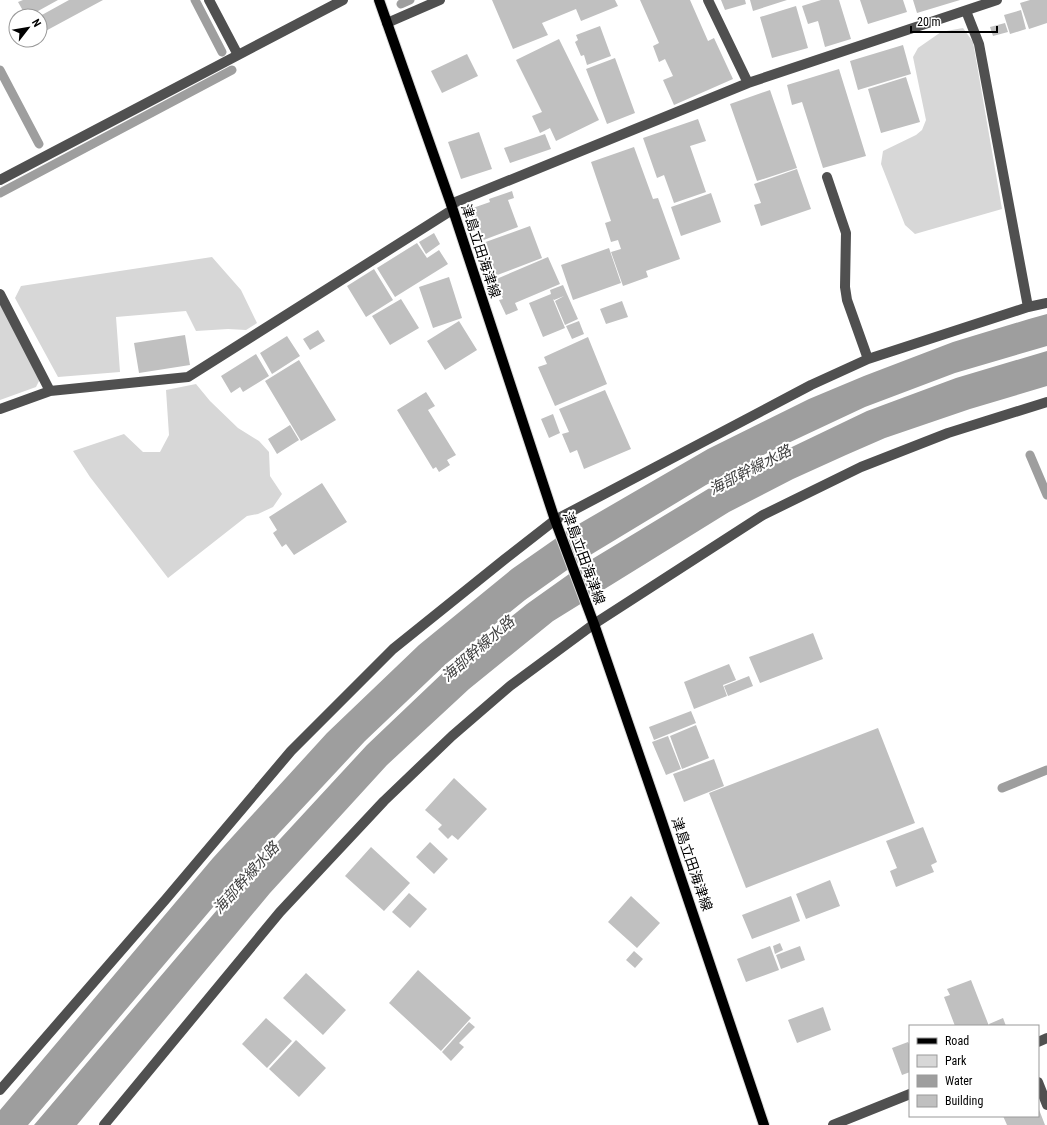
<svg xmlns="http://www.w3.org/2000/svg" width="1047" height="1125" viewBox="0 0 1047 1125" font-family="'Roboto Condensed','Noto Sans JP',sans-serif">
	<rect width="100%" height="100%" fill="#fff"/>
	<path fill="#d7d7d7" d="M963,28l10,14 29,167 -87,25 -10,-9 -24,-61 2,-13 33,-16 6,-5 4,-10 -13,-63 5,-9 23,-16z
		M212,257l29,33 16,33 -11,7 -18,-1 -32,2 -10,-20 -70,6 4,55 -62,5 -43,-79 6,-12z
		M0,303l40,76 -4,8 -36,13z
		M196,384l14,17 28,27 21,13 10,11 1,24 12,18 -9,13 -15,7 -11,2 -79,62 -78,-101 -17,-26 51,-17 19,18h17l9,-17 -3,-45z"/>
	<path fill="#9e9e9e" d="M1047,314v32l-92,27 -90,34 -96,45 -63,33 -129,78 -52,37 -78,63 -82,78 -123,132 -214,252h-28v-15l213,-252 114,-125 92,-88 93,-76 53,-37 143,-83 101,-50 55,-23 89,-34 76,-23z
		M1047,351v35l-77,23 -85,29 -39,17 -53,24 -64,33 -176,109 -84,68 -82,76 -117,128 -193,232h-43l211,-248 122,-132 83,-79 77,-62 52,-37 129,-78 63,-32 96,-46 89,-33z"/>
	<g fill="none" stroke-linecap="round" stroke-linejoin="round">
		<path stroke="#9e9e9e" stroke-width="9" d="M195,0l27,52
			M401,4l9,-4
			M0,70l39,74
			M0,193l232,-123
			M1030,455l17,40
			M1002,788l45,-18"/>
	</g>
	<path fill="#c0c0c0" d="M23,0h35l-29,16h-3l-8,-14z
		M69,0h34l-63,34v-18z
		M492,0h123l3,6 -37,15 -5,-12 -34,14 6,12 -35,14z
		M640,0h50l18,41 6,-3 19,41 -59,26 -11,-25 10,-4 -8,-17 -6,3 -6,-16 6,-3z
		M721,0h24l1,4 -21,6z
		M750,0h37l-34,11z
		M821,0h18l12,39 -26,8 -7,-26 -10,3 -6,-18z
		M860,0h43l4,12 -39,12z
		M913,0h47l-43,13z
		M1030,0h17v23l-18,6 -9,-26z
		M796,6l12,42 -36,10 -12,-41z
		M1021,10l5,19 -16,5 -6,-19z
		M1005,23l3,9 -15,4 -3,-9z
		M600,26l11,30 -24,9 -3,-10 -3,1 -6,-14 3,-2 -2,-5z
		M559,39l40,81 -43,21 -6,-13 -10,5 -8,-17 10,-4 -26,-52z
		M903,45l8,29 -53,16 -8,-29z
		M467,54l11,22 -36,17 -11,-22z
		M615,58l20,55 -28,11 -21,-55z
		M839,69l27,87 -43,12 -21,-66 -10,3 -5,-20z
		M906,77l14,45 -39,11 -13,-44z
		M770,90l27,78 -40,13 -27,-77z
		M698,119l8,22 -16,5 16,46 -32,11 -10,-28 -7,3 -14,-40z
		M479,132l13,37 -31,10 -13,-37z
		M545,134l6,15 -41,14 -6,-15z
		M634,147l19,52 5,-1 22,61 -34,12 2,6 -25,9 -12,-34 10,-3 -3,-9 -7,2 -6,-19 6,-2 -20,-59z
		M797,169l14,40 -50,17 -7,-21 7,-2 -7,-19z
		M512,191l2,7 -6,2 10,27 -37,14 -11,-32 20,-7 -1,-3z
		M711,193l10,29 -40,14 -10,-29z
		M530,226l12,32 -50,19 -12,-33z
		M434,233l6,11 -14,10 -7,-12z
		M417,243l10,15 12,-8 9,14 -53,33 -18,-29z
		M609,248l12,35 -48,17 -12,-35z
		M548,257l12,27 -45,19 3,7 -12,5 -7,-15 4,-1 -9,-19z
		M374,269l19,31 -27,17 -19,-31z
		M449,277l13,41 -29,10 -14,-41z
		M563,285l15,34 -13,6 -10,-24 9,-5 -10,4 -1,-1 12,29 -22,9 -14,-34 22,-9 -1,-4z
		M401,299l18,29 -29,17 -18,-29z
		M622,301l6,16 -22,7 -6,-15z
		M459,321l18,29 -32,20 -18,-29z
		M579,321l5,13 -12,5 -6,-13z
		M318,330l7,11 -15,9 -7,-11z
		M185,335l5,30 -51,8 -5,-30z
		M287,336l13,20 -28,18 -12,-21z
		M588,337l19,47 -52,22 -17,-39 9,-3 -3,-7z
		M256,354l13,22 -26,16 -3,-5 -9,6 -10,-17z
		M299,360l37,60 -35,21 -36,-60z
		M605,390l26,59 -47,20 -7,-19 -7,3 -8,-19 7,-2 -10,-23z
		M426,392l9,14 -7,4 28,45 -9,5 3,5 -11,7 -3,-5 -3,2 -36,-59z
		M553,414l7,19 -11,5 -8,-19z
		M290,425l9,15 -22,14 -9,-15z
		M322,483l25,39 -53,33 -8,-11 -4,3 -9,-14 4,-3 -8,-13z
		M813,633l10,26 -63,24 -11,-26z
		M729,664l7,16 -13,5 4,11 -33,13 -10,-27z
		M749,676l4,10 -25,10 -4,-10z
		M691,711l5,12 -42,17 -5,-13z
		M696,725l13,33 -27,11 -12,-33z
		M878,728l37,95 -169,65 -37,-95z
		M668,736l13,33 -15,6 -14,-33z
		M714,759l10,27 -40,16 -11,-28z
		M454,778l33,31 -29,31 -6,-5 -4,4 -10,-10 4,-4 -17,-15z
		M923,827l14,35 -6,3 3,7 -38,15 -6,-16 7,-3 -11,-27z
		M430,842l18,17 -14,15 -18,-17z
		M371,847l39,36 -26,28 -39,-35z
		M830,880l10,26 -34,13 -10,-25z
		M409,893l18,16 -17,19 -18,-16z
		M631,896l29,27 -23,25 -29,-26z
		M791,896l9,25 -48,18 -10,-24z
		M780,943l3,7 -8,4 -2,-8z
		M770,946l9,24 -33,12 -9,-23z
		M800,946l5,14 -24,9 -5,-14z
		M634,951l9,8 -8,9 -9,-8z
		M418,970l53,48 -30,33 -52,-48z
		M306,973l40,37 -23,25 -40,-37z
		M971,980l18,46h-34l-11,-29 6,-2 -3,-6z
		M823,1007l8,23 -34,13 -9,-23z
		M266,1018l26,23 -25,27 -25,-24z
		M1003,1018l3,8h-16l-1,-2z
		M469,1022l6,5 -16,16 5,4 -13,14 -9,-9z
		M296,1040l30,28 -27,29 -30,-28z
		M908,1042l2,4v26l-8,3 -10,-27z
		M1038,1107l7,18h-38l-4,-9h35z"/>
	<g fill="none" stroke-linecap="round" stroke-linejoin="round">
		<g stroke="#dbdbdb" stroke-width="12">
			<path id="major" d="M379,0l72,204 104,316 39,104 65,189 105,312"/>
		</g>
		<path stroke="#505050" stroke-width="10" d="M209,0l29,55
			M708,0l40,83
			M966,11l13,33 49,263
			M387,23l53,-23
			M827,177l19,56 -1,54 2,13 21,59
			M0,180l343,-180
			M451,204l297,-121 249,-83
			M0,294l50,97
			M0,409l50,-18 138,-14 264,-167
			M1038,1042l9,-4
			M1038,1082l9,23
			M0,1090l166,-191 125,-148 102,-102 112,-90 50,-39 256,-135 57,-26 160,-52 19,-4
			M104,1125l176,-213 104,-111 68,-65 58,-50 84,-62 169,-109 98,-48 87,-34 99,-31
			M833,1125l77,-31"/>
		<use href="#major" stroke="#000" stroke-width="10"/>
	</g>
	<g text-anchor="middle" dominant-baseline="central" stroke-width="4" stroke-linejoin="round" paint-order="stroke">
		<g font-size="14" fill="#000" stroke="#fff">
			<text transform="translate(481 251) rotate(72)">津島立田海津線</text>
			<text transform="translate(584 558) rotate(70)">津島立田海津線</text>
			<text transform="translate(692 864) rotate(71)">津島立田海津線</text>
		</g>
		<g font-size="15" font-style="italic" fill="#3f3f3f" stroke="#fff">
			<text transform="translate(750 470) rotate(-27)">海部幹線水路</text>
			<text transform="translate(478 649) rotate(-41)">海部幹線水路</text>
			<text transform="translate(246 878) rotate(-48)">海部幹線水路</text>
		</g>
	</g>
	<rect x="909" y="1025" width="130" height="92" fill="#ffffff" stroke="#999999"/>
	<rect x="917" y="1038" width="20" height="6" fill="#000000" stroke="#999999"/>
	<text x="945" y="1045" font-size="12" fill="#000000">Road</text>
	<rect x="917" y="1055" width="20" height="12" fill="#d7d7d7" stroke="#999999"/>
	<text x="945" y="1065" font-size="12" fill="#000000">Park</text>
	<rect x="917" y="1075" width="20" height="12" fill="#9e9e9e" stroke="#999999"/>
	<text x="945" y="1085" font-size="12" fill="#000000">Water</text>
	<rect x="917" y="1095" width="20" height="12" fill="#c0c0c0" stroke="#999999"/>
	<text x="945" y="1105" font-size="12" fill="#000000">Building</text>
	<g transform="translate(28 28) rotate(59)"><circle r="19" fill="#ffffff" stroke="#999999"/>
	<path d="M0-3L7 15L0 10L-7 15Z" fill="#000000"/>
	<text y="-6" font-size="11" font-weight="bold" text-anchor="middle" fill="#000000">N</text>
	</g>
	<path d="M911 26v6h86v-6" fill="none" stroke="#000000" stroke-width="2"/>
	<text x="917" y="26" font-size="12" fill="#000000" stroke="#ffffff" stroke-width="3" paint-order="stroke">20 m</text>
</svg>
